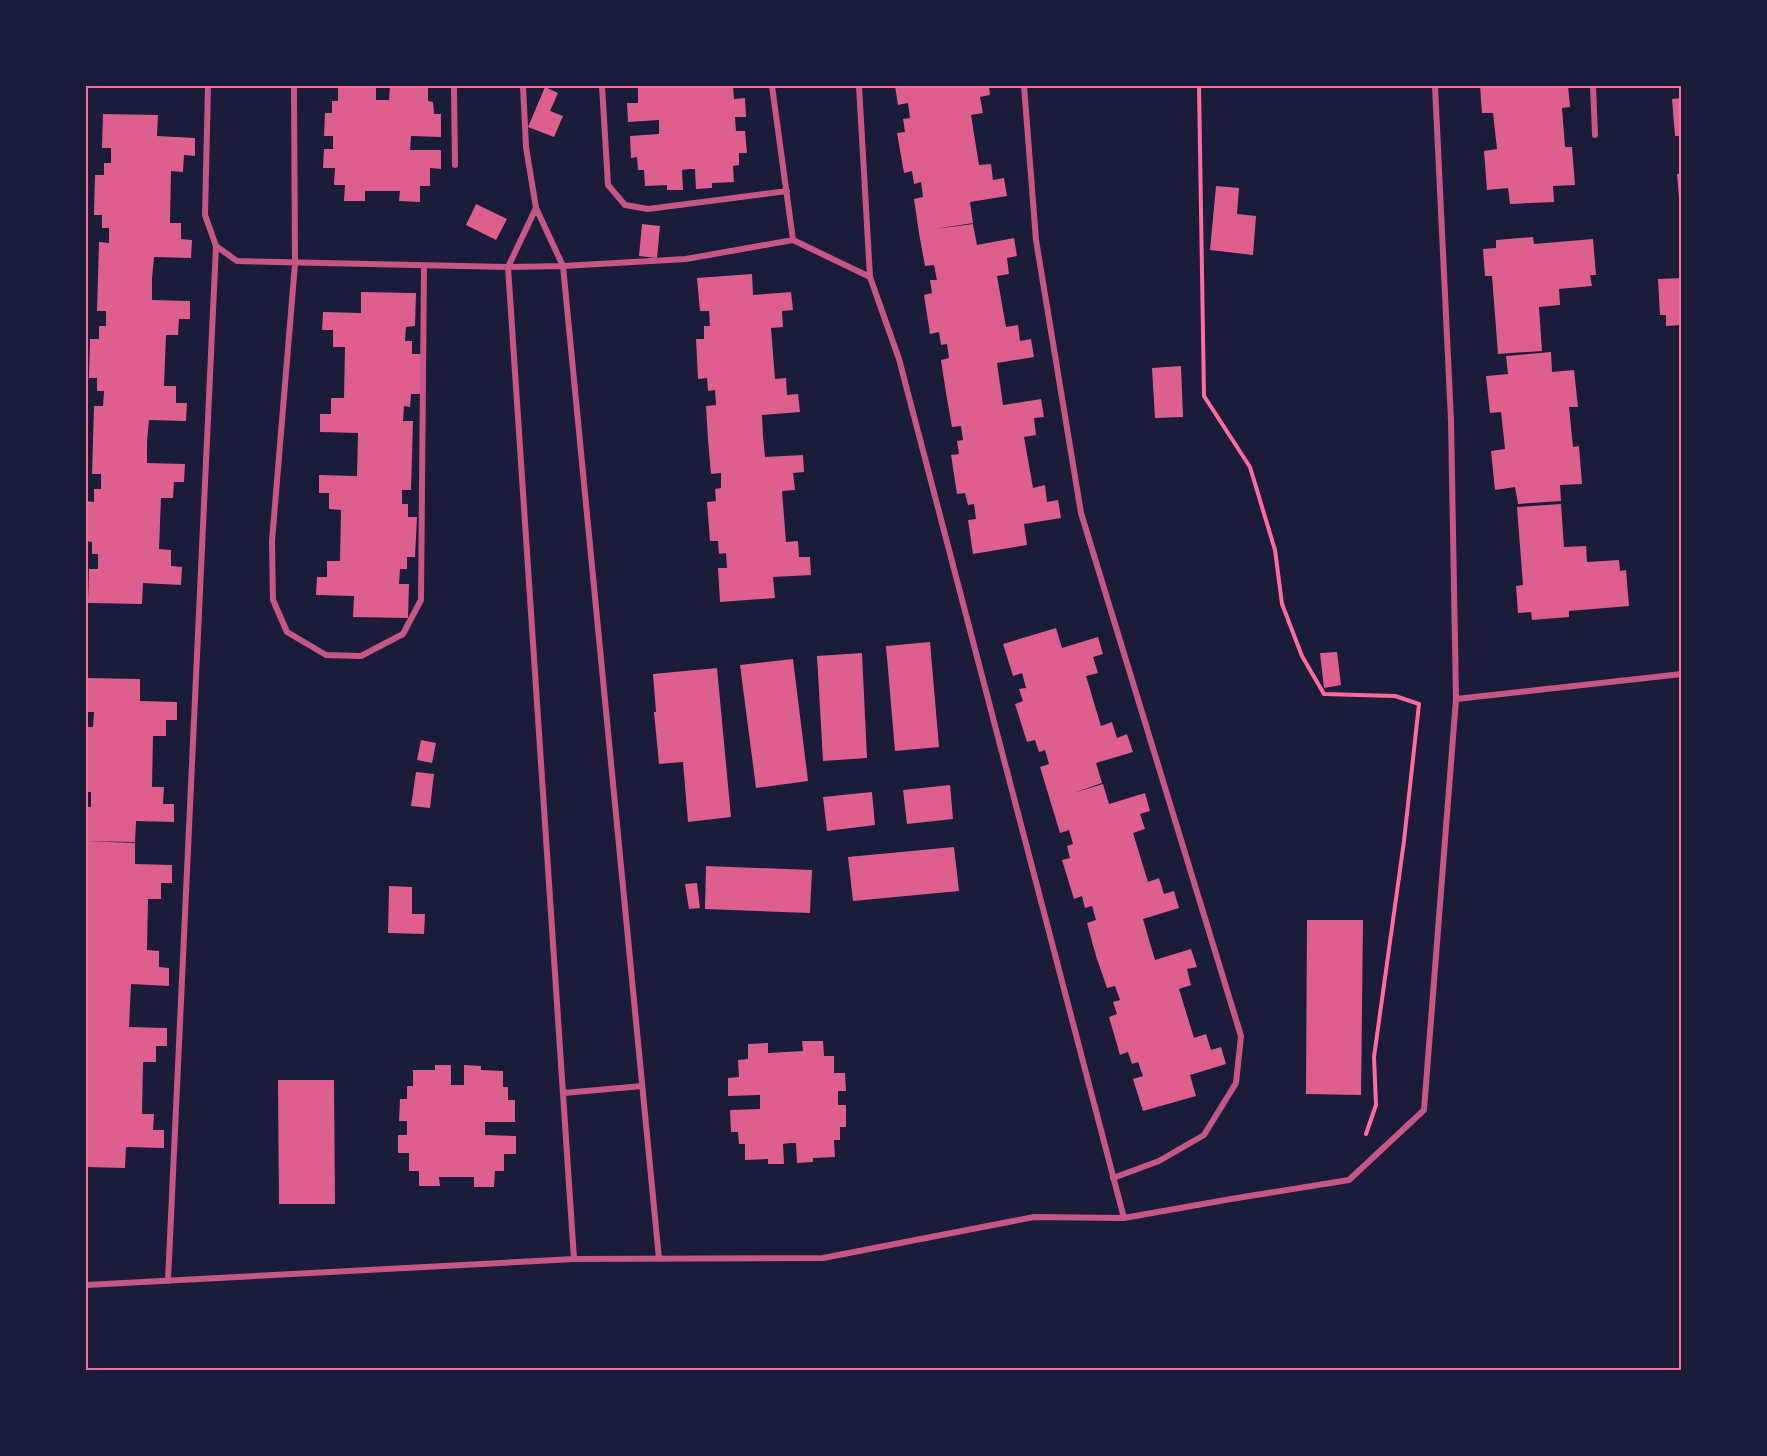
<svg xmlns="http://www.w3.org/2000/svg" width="1767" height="1456" viewBox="0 0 1767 1456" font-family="'Space Grotesk',sans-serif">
	<rect width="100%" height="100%" fill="#1b1b3a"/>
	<path fill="#dd5f8e" d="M338,86h38v14h13l1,-14h38v15l5,1 1,12h7v23l-30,-1 -1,14h31v19l-11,-1v18h-10v16l-21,-1 1,-10h-35v10h-21l1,-16h-11l1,-17h-12l1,-19h9v-13h-9l1,-23h7v-12h6z
		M638,86h95l1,13 11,-1 1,19h-11l1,14h9l2,22h-8v12l-6,1 1,16 -22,1v5l-16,1 -1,-20h-6l-7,1 1,20h-16v-5l-22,1 -1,-16h-6l-1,-13 -6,1 -1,-22 29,-2v-14l-31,2 -1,-19h11z
		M895,86h94l1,9 -10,2 3,16 -12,2 8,50 12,-1 2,16 11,-2 3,18 -37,6 3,21 -38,6 38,-5 4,21 37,-7 3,18 -10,2 2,16 -12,2 9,51 12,-2 2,16 11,-2 3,18 -37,6 6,42 38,-6 3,18 -10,1 2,17 -12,2 9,51 12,-3 2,17 11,-2 3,18 -37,6 3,21 -54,9 -5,-34 8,-1 -2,-15 -6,1 -3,-12 -8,1 -6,-39 8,-1 -2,-13 6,-1 -2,-14 -9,1 -6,-34 -5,-33 8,-2 -2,-14 -6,1 -2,-13 -9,2 -6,-39 8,-2 -2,-13h7l-3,-15 -9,1 -6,-33 -5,-34 9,-2 -2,-15 -7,2 -2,-13 -8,2 -7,-40 8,-1 -2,-13 7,-1 -2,-15 -10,2z
		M1480,86h88l2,21 -8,1 3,39h7l3,38 -22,1 1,16 -44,2 -2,-16 -21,2 -3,-39 13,-2 -4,-36h-11z
		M545,87l13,6 -8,18 13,5 -9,21 -26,-10z
		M1682,98v38h-7l-3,-37z
		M103,114l55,1 -1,21 38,2v18l-11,-1 -1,17 -12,-1 -1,52h11v16l11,1 -1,18 -37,-1 -2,22v21l38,1v18h-11l-1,16h-12l-2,51h12v17h11l-1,18 -37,-1 -2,22v21l38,1 -1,18h-10l-1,16h-12l-2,51 12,1v16l11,1 -1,18 -38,-2 -1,21 -54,-1 1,-34h9v-15h-6v-12l-6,-1v-40l8,1v-13h7v-15h-9l2,-68h9l1,-15h-7v-13h-8l1,-39h9v-13h7v-15h-9l2,-69 10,1v-15h-7v-13h-8l1,-40h9v-12h7v-15h-9z
		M1677,174h5v35h-2z
		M1216,186l23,2 -2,26 19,2 -3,39 -43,-5z
		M476,204l31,15 -11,21 -30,-15z
		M642,224l18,2 -3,32 -18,-2z
		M1533,237l1,7 59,-5 3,36h-6l2,11 -33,3 1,16 -21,2 3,44 -44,3 -6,-78h-7l-2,-27 13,-1v-8z
		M752,274l1,21 38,-3 2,18 -11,1 1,16 -12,1 4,51 11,-1 1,17 11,-1 2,18 -38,3 1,21 2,21 38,-2 1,17 -11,1 2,17 -13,1 4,51 12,-1 1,16h11l1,18 -38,2 2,21 -55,4 -2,-34h9l-1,-15 -7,1 -1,-13h-8l-3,-39 9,-1 -1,-12 6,-1v-15l-10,1 -3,-34 -2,-34 10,-1 -1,-15 -7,1 -1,-13 -9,1 -2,-40h8v-13h6l-1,-15h-9l-3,-33z
		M1682,278v47l-16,1v-11h-6l-2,-36z
		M361,292l55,1 -1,33 -9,1 -1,14h7v13h9l-1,40h-9l-1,13 -6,-1 -1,15h10l-1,35 -1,34h-9v14h6v13h9l-2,40h-8v12h-7l-1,15h10l-1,34 -55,-1 1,-21 -38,-1 1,-18h10v-16h13l1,-51 -12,-1v-16h-10v-18l38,1 1,-43 -38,-1v-18h11v-16h13l1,-51h-12v-17h-11l1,-18 38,1z
		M1551,352l1,20 22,-2 4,37h-9l4,40 6,-1 3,38 -22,1 1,16 -43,3 -3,-17 -20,3 -4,-39 14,-2 -4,-37 -11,1 -4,-37 22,-2 -2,-18z
		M1181,366l2,51 -28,1 -3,-50z
		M1561,504l3,43 22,-1 1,16 32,-2 1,11 6,-1 3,36 -60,5v6l-37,3 -1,-8 -13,1 -2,-27 7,-1 -6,-78z
		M1056,628l6,20 36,-11 5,17 -10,3 5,16 -12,3 15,50 11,-4 5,16 10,-4 6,18 -37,11 6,20 -29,10 30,-9 6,20 36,-11 5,18 -10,3 5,15 -12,4 15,49 11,-4 5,16 10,-3 5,17 -36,11 6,21 6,20 36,-11 6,18 -10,2 4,16 -12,4 15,49 12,-4 5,16 10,-3 5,17 -36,11 6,21 -53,15 -10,-32 10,-3 -5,-14 -6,2 -4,-12 -8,3 -11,-38 8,-3 -4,-12 7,-2 -5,-14 -8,2 -11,-32 -9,-33 9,-3 -4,-14 -7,2 -3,-12 -8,3 -12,-39 8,-2 -3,-12 6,-2 -4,-14 -9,3 -20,-66 9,-3 -4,-14 -6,2 -4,-12 -8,2 -12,-38 8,-3 -4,-12 7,-1 -4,-15 -9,3 -10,-32z
		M930,642l9,105 -44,4 -9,-105z
		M1337,652l4,33 -17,3 -4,-35z
		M862,653l5,105 -44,3 -6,-105z
		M793,659l15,122 -52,7 -16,-123z
		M717,668l14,149 -43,5 -5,-60 -24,2 -5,-52h2l-3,-38z
		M86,678l54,1v22l37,1v18h-11v16h-13l-1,51h12l-1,17h11v18l-38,-1 -1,21 -49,-1v-34h5v-15h-5v-52l1,-13h6l1,-15h-8z
		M421,740l15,3 -4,20 -15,-3z
		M416,772l18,2 -4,34 -19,-2z
		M950,785l3,34 -46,5 -4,-34z
		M872,792l3,33 -48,6 -4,-34z
		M86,841l49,2v21l37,1v18h-11v16h-13l-1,51 12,1v16l10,1v18l-38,-2 -2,43 38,1v18h-11v16h-13l-1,52h12l-1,16h11v18l-38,-1 -1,21 -39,-1v-277l2,1v-15h-2z
		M954,847l5,44 -106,10 -5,-44z
		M706,866l106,4 -2,43 -105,-4z
		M697,883l3,25 -11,1 -4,-25z
		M389,886l23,1v27h13l-1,20 -36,-1z
		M1307,920h56l-2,175 -55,-1z
		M802,1041h21l1,15h10v17h11l1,18h-8v14h8v22h-6v13h-6l1,17 -22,1v4l-16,1 -1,-20h-6l-7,1 1,20h-16v-5l-23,1v-16h-6l-1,-12h-7l-1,-22 30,-1v-14l-32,1v-18l11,-1 -1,-17 10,-1v-15l20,-1v10l35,-2z
		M435,1065h16v20h13v-20l17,1v4l22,1v16h5v13h7v22h-30v13l31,1v18h-12v17h-9l-1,16h-20v-10h-35l1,9h-21v-15h-10v-18h-11v-18h9v-14h-8l1,-22h7v-13h6v-16h22z
		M278,1080h56l1,124h-56z"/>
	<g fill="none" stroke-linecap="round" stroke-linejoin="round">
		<path stroke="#ff6b9d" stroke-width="4" d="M1199,86l5,310 46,71 25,83 7,54 20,52 22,38 71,2 24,8 -15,137 -30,216 2,48 -10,29"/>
		<path stroke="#c65784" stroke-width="6" d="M208,86l-3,129 11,31 21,15 271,6 55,-1 123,-7 107,-19 77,37 29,82 225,859
			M294,86l1,178 -23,277 1,59 14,32 39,23 35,1 42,-22 18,-34 3,-334
			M454,86l1,79
			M523,86l3,61 10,61 27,58 96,993
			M602,86l6,99 17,20 23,4 139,-18
			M772,86l21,154
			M859,86l11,191
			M1024,86l12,154 45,273 160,523 -5,47 -32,52 -45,26 -46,17
			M1593,86l2,49
			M536,208l-28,59 66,992
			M1456,699l226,-25
			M564,1093l78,-7
			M168,1281l48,-1035
			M86,1285l488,-26 249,-1 211,-41 90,1 107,-19 118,-19 75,-70 32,-411 -5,-279 -16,-334"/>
	</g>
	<rect width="1767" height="1456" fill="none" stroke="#1b1b3a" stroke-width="174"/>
	<rect x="87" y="87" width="1593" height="1282" fill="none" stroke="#ff6b9d" stroke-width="2"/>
</svg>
